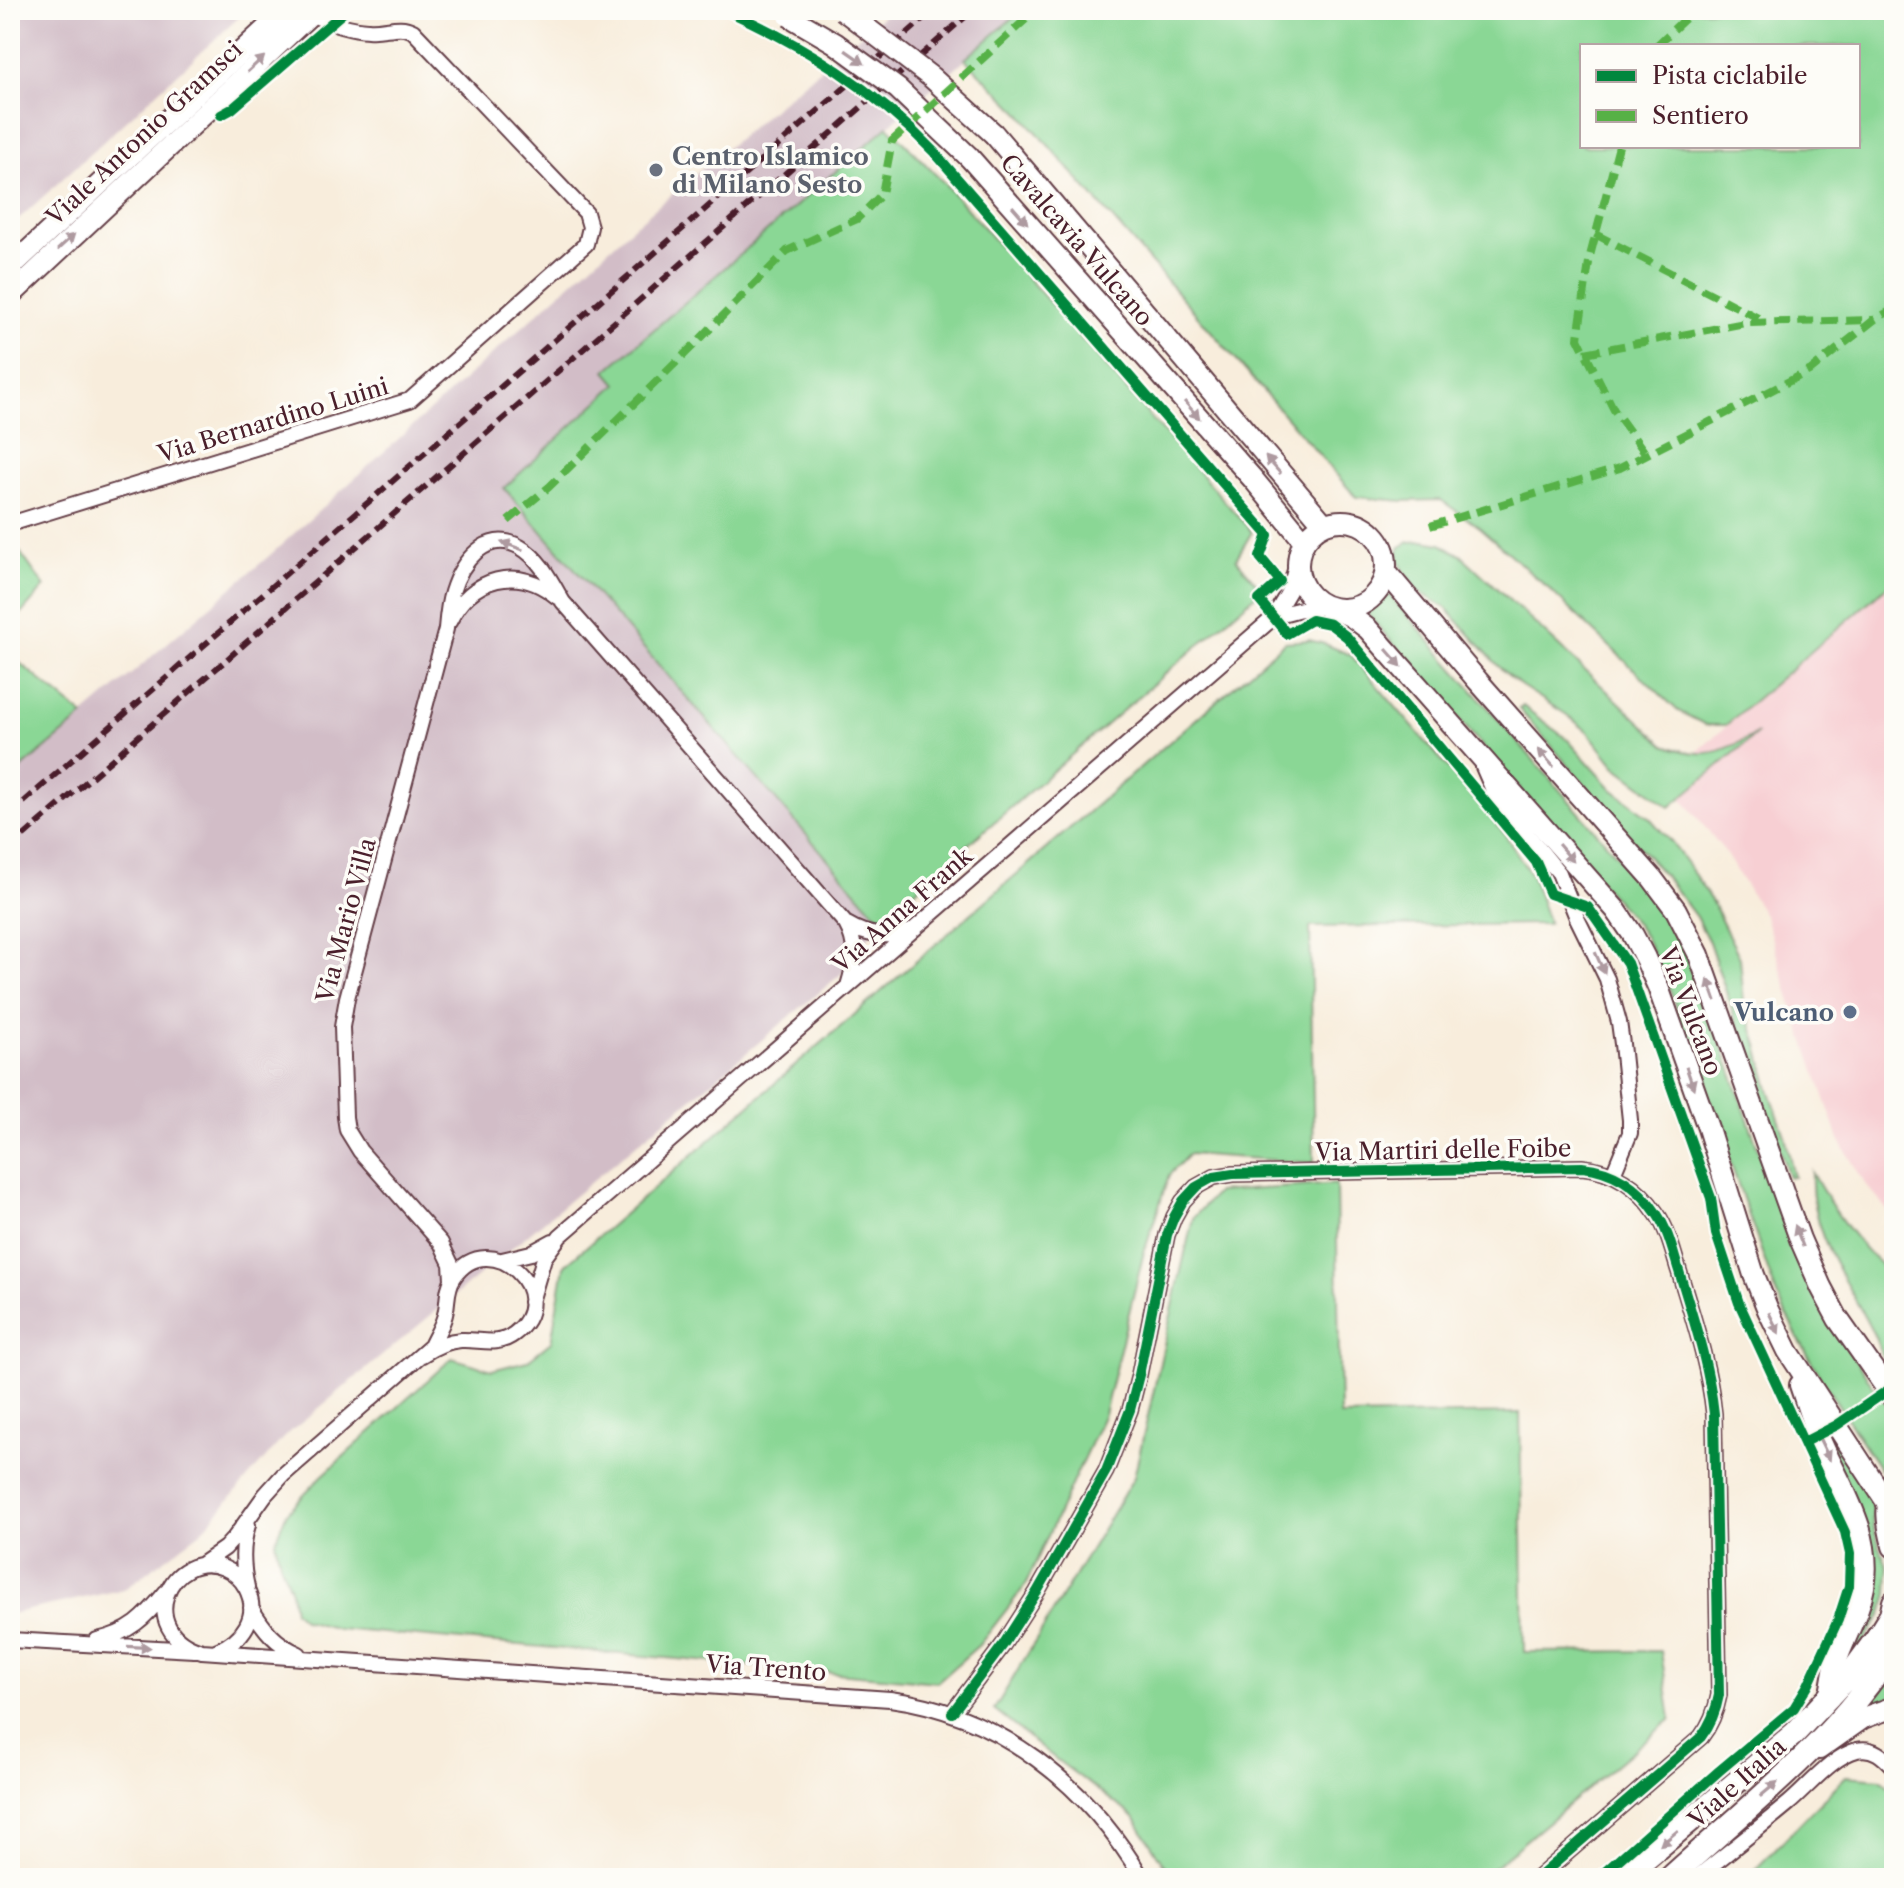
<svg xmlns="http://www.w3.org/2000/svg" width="1904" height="1888" viewBox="0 0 1904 1888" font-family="'Libre Caslon Text',serif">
	<rect width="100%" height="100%" fill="#fdfcf7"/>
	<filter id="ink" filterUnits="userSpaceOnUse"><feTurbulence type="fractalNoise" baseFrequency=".0125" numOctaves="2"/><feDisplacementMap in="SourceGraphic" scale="16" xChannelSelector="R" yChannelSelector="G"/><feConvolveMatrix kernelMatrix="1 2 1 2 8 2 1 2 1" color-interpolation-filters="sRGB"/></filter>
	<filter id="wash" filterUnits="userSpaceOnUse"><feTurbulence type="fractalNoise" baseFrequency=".006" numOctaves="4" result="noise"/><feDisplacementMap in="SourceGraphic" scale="32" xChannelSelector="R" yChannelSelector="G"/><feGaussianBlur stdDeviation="1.8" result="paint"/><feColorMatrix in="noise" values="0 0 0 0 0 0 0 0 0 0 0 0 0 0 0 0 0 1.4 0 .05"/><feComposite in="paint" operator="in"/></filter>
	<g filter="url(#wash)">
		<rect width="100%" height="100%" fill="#f8eddc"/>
		<path fill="#f7cfd3" d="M1894,580v638l-29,-34 -26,-45 -48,-137 -26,-86 -43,-68 -56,-69z"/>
		<path fill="#d2bdc7" d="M10,10h237l-237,217z
			M890,10h132l-416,361 12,13 -113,104 376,432 -41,55 -557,463 -82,94 -76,57 -115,25v-836l259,-222 363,-328z"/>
		<path fill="#8ad795" stroke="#6a7b60" stroke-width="2" fill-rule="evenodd" d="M1022,10h872v570l-168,145h-20l-28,-14 -130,-123 -68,-60 -39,-28 -38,1 -47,-4 -335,-383 -56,-55zM1858,46v100h-276v-100z
			M888,126l57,58 307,348 -16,27 26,31 -381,330 -377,-432 113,-104 -11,-13z
			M1424,541l17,3 20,11 204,190c40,16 57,7 93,-12l-88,74 -55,-41 -28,-35 -20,-16 -47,-30 -19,-16 -55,-61 -31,-19 -16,-27 -2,-8 3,-7 9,-5z
			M17,548l28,39 -35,39v-76z
			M1386,591l269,308c18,25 31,49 43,77l93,267 41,83 62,90v42l-11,16c-39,-59 -78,-116 -107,-181l-106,-303 -25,-53 -15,-21 -266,-306 11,-6z
			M1309,640l16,4 26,11 153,178 28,44 17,47 -239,3 4,236 -125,-9 -20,21 -26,81 -39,158 -79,172 -46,59 -42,37 -599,-53 -34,-9 -10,-9 -3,-20 -11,-28 -5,-22 11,-27 35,-37 131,-119 40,12 35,-9 24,-19 13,-76 721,-624z
			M10,655l74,61 -74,62z
			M1523,706l45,34 44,49 38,29 21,24 20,27 22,35 27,54 4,45 14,42 10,41 17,50 9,41h-5l-80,-235 -13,-25 -28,-37 -149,-171z
			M1812,1172c22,40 46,75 82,104v104c-11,-18 -16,-39 -26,-57 -27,-51 -59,-91 -56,-151z
			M1336,1184l4,232 180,-3 4,239 137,-1 10,68 -190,159h-309l-38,-61 -77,-57 -63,-50 140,-233 59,-259 24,-26z
			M1833,1434l38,61 2,33 16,43 -1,23 -6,20 -29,44 -5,-3 22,-57 -43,-159z
			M1894,1666v38l-32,5z
			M1846,1776l35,3 13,13v86h-147z"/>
	</g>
	<g filter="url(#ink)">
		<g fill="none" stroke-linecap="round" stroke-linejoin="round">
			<g stroke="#643e46" stroke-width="18">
				<path id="minor" d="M10,524l400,-124 176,-156 4,-17 -4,-14 -173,-182c-14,-8 -29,1 -45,-1 -20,-1 -39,-8 -58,-16
					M1273,618c17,-8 33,-10 52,-12
					M449,622c22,-45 69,-58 108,-25
					M1483,767l10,23 11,16 55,67 18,45 30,61 12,43 3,22 8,76v13l-17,41
					M847,924c20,12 37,14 60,8
					M502,1260l29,-7 22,-12
					M452,1279l-1,-15 -10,-21 -81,-92 -13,-21 -2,-13 -3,-90 5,-29 99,-369c1,-12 2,-25 6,-37 9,-29 34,-64 68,-45 20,11 32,36 43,55l283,322c12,21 9,40 2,62
					M531,1302l13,-44 16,-22 713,-618 16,-27 8,-28
					M202,1564l23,-16 10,-11 30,-42 18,-20 148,-129c4,-9 10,-18 13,-28 5,-14 1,-28 10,-41 36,-53 112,18 60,57 -17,13 -34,5 -53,6 -15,1 -27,7 -39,15
					M247,1587c-5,-21 -6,-40 1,-62
					M251,1608c13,21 24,36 48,46
					M10,1640l184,10
					M97,1640c33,-7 48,-22 69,-48
					M216,1651c26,-10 45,-35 30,-63 -5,-9 -12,-16 -22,-20 -54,-22 -91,64 -22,83l688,48c108,14 198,86 252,179
					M952,1713l51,-68 34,-53 69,-121 24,-61 9,-35 28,-140 7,-18 9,-16 13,-14 18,-10 19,-3 349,-7c32,3 57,20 75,47 11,16 16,38 22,57 14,47 30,94 35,143l5,281c-3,16 -8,29 -18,42l-163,141
					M1696,1878c31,-25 62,-49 93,-75 19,-16 44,-47 68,-53 16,-4 27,7 37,18"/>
			</g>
			<g stroke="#643e46" stroke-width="24">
				<path id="secondary" d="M994,134l330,390
					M969,157l284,322 51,62
					M10,268l276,-258
					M10,296l305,-286
					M1298 565a44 44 0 1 1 88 0a44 44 0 1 1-88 0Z
					M1386,572l92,109 174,197 24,32 23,45 101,284 21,48 17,32 56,80
					M1335,609l17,8 16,12 248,281 17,25 12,23 13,29 50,141 46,147 14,35 20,41 100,153
					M1800,1385c6,17 11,35 19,52 20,48 55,95 45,150 -5,27 -19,49 -28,75 -3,11 -4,24 -7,36
					M1819,1749l44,-31 31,-11"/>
			</g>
			<g stroke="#643e46" stroke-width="26">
				<path id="primary" d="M1894,1485c-9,22 -6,38 0,61
					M1622,1878l173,-145 57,-61 24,-33 15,-24 3,-13
					M1670,1878c79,-72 166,-138 224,-230"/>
			</g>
			<use href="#minor" stroke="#fff" stroke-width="14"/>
			<use href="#secondary" stroke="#fff" stroke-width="20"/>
			<use href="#primary" stroke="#fff" stroke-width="22"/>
			<path stroke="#4a1f2b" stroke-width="6" stroke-dasharray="12 6" stroke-linecap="butt" d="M10,814l924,-804
				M10,848l963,-838"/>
			<g stroke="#643e46" stroke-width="24" stroke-linecap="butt">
				<path id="secondary-bridge" d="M843,10l88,67 63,57
					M789,16l46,27 63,46 71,68"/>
			</g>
			<use href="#secondary-bridge" stroke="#fff" stroke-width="20"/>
			<path stroke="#57b146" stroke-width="8" stroke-dasharray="16 8" stroke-linecap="butt" d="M1656,46l38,-36
				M1619,146l-29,110 -12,82 36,72 32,44
				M1595,234l167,86
				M1585,353l160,-30 129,-3
				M508,521l41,-34 149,-146 89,-90 70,-32 25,-25 10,-53 144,-131
				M1430,526l190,-58 191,-98 63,-50 20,-11"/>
			<g stroke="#fdfcf7" stroke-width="15">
				<path id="cycleway" d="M726,10c81,37 147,78 209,143l333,382 -8,22 20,24 -21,19 28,34 24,-14 19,4 17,13 189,225 14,32 38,13 39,56 84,235 5,36 23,69 106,229 5,22 -1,32 -11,34 -30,65 -14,23 -75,63 -121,107
					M221,115l11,-6 114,-99
					M1804,1442l33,-17 57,-39
					M952,1713l51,-68 34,-53 69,-121 24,-61 9,-35 28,-140 7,-18 9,-16 13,-14 18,-10 19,-3 349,-7c32,3 57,20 75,47 11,16 16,38 22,57 14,47 30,94 35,143l5,281c-3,16 -8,29 -18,42l-163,141"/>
			</g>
			<use href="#cycleway" stroke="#00873e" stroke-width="10"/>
		</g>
		<defs><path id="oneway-solid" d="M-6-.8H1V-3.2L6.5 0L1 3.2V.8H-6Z" transform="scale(2)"/></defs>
		<g fill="#ae9aa0">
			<use href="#oneway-solid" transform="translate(855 57) rotate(35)"/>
			<use href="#oneway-solid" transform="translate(256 64) rotate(-43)"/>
			<use href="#oneway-solid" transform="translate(1020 215) rotate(49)"/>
			<use href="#oneway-solid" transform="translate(66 242) rotate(-43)"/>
			<use href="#oneway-solid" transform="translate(1192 410) rotate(49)"/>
			<use href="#oneway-solid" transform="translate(1273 465) rotate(-131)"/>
			<use href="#oneway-solid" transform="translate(512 546) rotate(-161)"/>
			<use href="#oneway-solid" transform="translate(1394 658) rotate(49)"/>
			<use href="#oneway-solid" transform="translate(1546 758) rotate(-131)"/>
			<use href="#oneway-solid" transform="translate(1566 853) rotate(49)"/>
			<use href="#oneway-solid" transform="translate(1600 963) rotate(66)"/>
			<use href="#oneway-solid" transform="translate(1712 990) rotate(-110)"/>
			<use href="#oneway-solid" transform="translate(1690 1078) rotate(71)"/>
			<use href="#oneway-solid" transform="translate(1799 1236) rotate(-111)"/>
			<use href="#oneway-solid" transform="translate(1774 1323) rotate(64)"/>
			<use href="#oneway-solid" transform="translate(1825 1450) rotate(64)"/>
			<use href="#oneway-solid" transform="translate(139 1647) rotate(3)"/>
			<use href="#oneway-solid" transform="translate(1769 1789) rotate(-40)"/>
			<use href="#oneway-solid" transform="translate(1669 1838) rotate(140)"/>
		</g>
	</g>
	<circle fill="#6b7280" stroke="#fdfcf7" stroke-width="3" cx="656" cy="170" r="8"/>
	<circle fill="#5c6f8a" stroke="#fdfcf7" stroke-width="3" cx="1850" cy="1012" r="8"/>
	<g text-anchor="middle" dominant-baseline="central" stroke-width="7" stroke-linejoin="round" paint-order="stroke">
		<g font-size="24" fill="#4a1f2b" stroke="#fdfcf7">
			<text transform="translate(144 133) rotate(-43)">Viale Antonio Gramsci</text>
			<text transform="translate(1077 240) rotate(49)">Cavalcavia Vulcano</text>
			<text transform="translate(273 420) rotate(-17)">Via Bernardino Luini</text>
			<text transform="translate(902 910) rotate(-41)">Via Anna Frank</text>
			<text transform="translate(346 920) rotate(-75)">Via Mario Villa</text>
			<text transform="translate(1691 1011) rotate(69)">Via Vulcano</text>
			<text transform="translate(1443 1150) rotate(-1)">Via Martiri delle Foibe</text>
			<text transform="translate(766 1668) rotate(4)">Via Trento</text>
			<text transform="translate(1737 1783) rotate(-42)">Viale Italia</text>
		</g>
		<g font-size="24" font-weight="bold" fill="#5b616d" stroke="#fdfcf7" text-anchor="start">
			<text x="672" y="156">Centro Islamico<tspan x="672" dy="28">di Milano Sesto</tspan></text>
		</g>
		<g font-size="24" font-weight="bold" fill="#4e5e75" stroke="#fdfcf7" text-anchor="end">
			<text x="1834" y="1012">Vulcano</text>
		</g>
	</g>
	<rect width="1904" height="1888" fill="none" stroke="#fdfcf7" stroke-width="40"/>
	<rect x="1580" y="44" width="280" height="104" fill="#fdfcf7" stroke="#b5a4a5" stroke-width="2"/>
	<rect x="1596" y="70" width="40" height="12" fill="#00873e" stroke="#b5a4a5" stroke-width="2"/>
	<text x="1652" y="84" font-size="24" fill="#4a1f2b">Pista ciclabile</text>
	<rect x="1596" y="110" width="40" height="12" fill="#57b146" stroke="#b5a4a5" stroke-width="2"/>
	<text x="1652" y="124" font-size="24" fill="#4a1f2b">Sentiero</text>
</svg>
